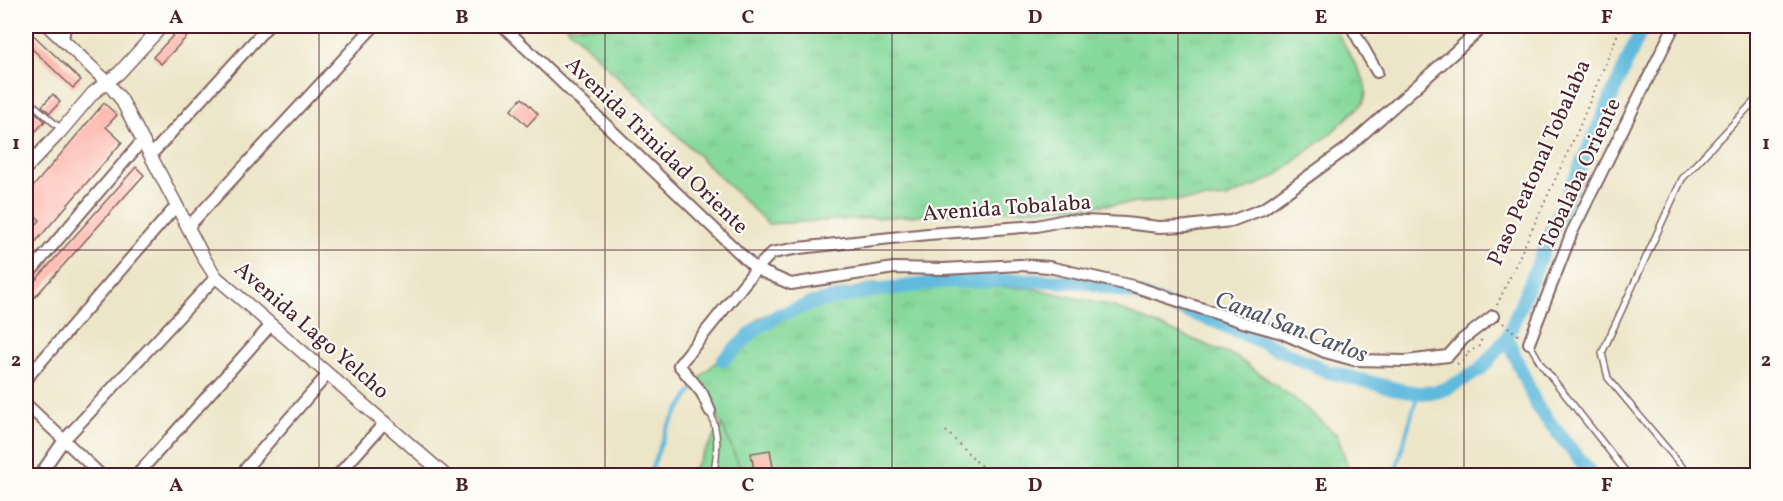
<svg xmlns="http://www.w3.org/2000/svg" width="1783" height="501" viewBox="0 0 1783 501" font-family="Vollkorn,serif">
	<defs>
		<pattern id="grass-tufts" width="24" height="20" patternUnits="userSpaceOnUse" patternTransform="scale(1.5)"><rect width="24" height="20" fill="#86d99b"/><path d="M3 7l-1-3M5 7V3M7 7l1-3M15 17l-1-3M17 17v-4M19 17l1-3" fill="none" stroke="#75ba86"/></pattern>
	</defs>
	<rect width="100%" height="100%" fill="#fdfcf7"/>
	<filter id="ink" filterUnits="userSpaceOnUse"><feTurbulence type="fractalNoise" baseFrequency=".0167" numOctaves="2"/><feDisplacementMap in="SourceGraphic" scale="12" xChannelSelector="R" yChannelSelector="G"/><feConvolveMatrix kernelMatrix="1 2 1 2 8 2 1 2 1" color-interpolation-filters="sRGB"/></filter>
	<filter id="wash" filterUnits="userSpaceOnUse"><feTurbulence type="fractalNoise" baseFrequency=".008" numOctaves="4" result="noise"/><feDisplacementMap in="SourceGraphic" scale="24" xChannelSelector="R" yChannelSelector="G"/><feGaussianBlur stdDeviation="1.35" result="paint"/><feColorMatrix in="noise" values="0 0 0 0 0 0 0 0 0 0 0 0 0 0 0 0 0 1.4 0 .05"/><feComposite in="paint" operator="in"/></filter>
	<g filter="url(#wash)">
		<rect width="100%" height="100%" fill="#ede5c7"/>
		<path fill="url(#grass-tufts)" stroke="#687c63" stroke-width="1.5" d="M566,26h768l30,54 2,12 -2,10 -34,32 -57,44 -47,20 -458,26z
			M877,283l155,5 82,19 122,50 59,42 42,36 14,40h-608l-21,-50 -25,-44 62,-63 52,-21z"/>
		<path fill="#86d99b" stroke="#687c63" stroke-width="1.5" d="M722,425l21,50h-54z"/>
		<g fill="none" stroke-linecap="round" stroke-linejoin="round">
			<path stroke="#5fbadd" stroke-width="4" d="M649,476l18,-48 26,-39
				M1399,476l-2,-10 21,-73"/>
			<path stroke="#5fbadd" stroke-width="14" d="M1507,338l30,69 56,69
				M723,360l33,-31 23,-14 38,-13 56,-11 68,-9 71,-2 72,2 56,13 79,28 110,49 71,18 18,3 18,-1 12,-4 32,-18 27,-32 45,-108 91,-204"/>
		</g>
		<g id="blocks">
			<path fill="#feaba0" d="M182,26h15l-36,38 -8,-7z
				M26,28l55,52 -8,8 -47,-45z
				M53,94l7,8 -10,11 -8,-7z
				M522,98l16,16 -11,12 -16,-16z
				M104,103l13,12 -11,12 16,15 -96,111v-16l14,-17 -14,-13v-12z
				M32,109l13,12 -19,21v-26z
				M136,167l8,8 -118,132v-16z
				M770,450l4,23 -19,3 -4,-23z"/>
		</g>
	</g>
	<g filter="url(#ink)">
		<use href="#blocks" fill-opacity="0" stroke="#836462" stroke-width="1.5"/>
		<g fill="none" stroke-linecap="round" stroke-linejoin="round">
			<g stroke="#836462" stroke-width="8">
				<path id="service" d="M26,98l36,32
					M1529,343l12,21 88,112
					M710,411c9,23 8,41 3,65
					M1690,476l-82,-98 -6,-25 80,-174 76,-82"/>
			</g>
			<g stroke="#836462" stroke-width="14">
				<path id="minor" d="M503,26l253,243 35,15 103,-16 49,1 77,-4 29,2 84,19 113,37 36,10 43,19 29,8 52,1 42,-5 15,-17 30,-23
					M1351,26l26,46
					M63,40l2,-14
					M151,155l117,-129
					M188,227l186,-201
					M26,277l117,-137
					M1529,343l43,-111 102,-206
					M26,379l151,-174
					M26,404l76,72
					M710,411l-8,-18 -23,-28 77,-96 16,-16 27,-5 129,-14 109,-8 28,-6 60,3 34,4 28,-1 44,-5 32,-12 83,-60 138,-123
					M39,476l25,-36 152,-163
					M136,476l135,-151
					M239,476l89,-102
					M337,476l48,-54"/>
			</g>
			<g stroke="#836462" stroke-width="15">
				<path id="tertiary" d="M48,26l59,56 14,17 84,161 11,17 230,199
					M26,168l34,-36 33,-39 26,-20 43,-47"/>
			</g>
			<path stroke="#836462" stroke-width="2" stroke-dasharray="1.5 4.5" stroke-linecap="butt" d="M1497,305l81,-175 43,-104
				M1503,323l16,13
				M1468,353l11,-7 3,-8
				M1457,364l6,-3 5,-7
				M946,431l45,45"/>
			<use href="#service" stroke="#fff" stroke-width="5"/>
			<use href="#minor" stroke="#fff" stroke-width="10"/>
			<use href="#tertiary" stroke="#fff" stroke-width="12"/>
		</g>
	</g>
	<path fill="none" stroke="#4a1f2b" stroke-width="1.5" stroke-opacity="0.55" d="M319,26v450M605,26v450M892,26v450M1178,26v450M1464,26v450M26,250h1732"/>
	<g text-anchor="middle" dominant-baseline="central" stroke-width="4.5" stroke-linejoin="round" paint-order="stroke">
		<g font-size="22" fill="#4a1f2b" stroke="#fdfcf7">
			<text transform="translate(656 146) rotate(44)">Avenida Trinidad Oriente</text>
			<text transform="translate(1540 163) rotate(-66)">Paso Peatonal Tobalaba</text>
			<text transform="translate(1581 174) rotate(-65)">Tobalaba Oriente</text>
			<text transform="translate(1007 209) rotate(-4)">Avenida Tobalaba</text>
			<text transform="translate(311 331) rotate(41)">Avenida Lago Yelcho</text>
		</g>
		<g font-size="24" font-style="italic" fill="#515569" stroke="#fdfcf7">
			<text transform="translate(1291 328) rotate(21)">Canal San Carlos</text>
		</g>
	</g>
	<rect width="1783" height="501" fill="none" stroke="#fdfcf7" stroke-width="66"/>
	<rect x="33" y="33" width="1717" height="435" fill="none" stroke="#4a1f2b" stroke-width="2"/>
	<g font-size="20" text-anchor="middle" font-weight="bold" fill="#4a1f2b">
		<text x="176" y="23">A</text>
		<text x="462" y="23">B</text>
		<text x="748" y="23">C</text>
		<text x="1035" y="23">D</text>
		<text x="1321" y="23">E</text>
		<text x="1607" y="23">F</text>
		<text x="16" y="149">1</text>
		<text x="1766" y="149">1</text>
		<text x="16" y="366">2</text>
		<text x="1766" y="366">2</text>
		<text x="176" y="491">A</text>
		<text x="462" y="491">B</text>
		<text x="748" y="491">C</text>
		<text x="1035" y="491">D</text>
		<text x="1321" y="491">E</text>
		<text x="1607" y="491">F</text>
	</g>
</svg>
